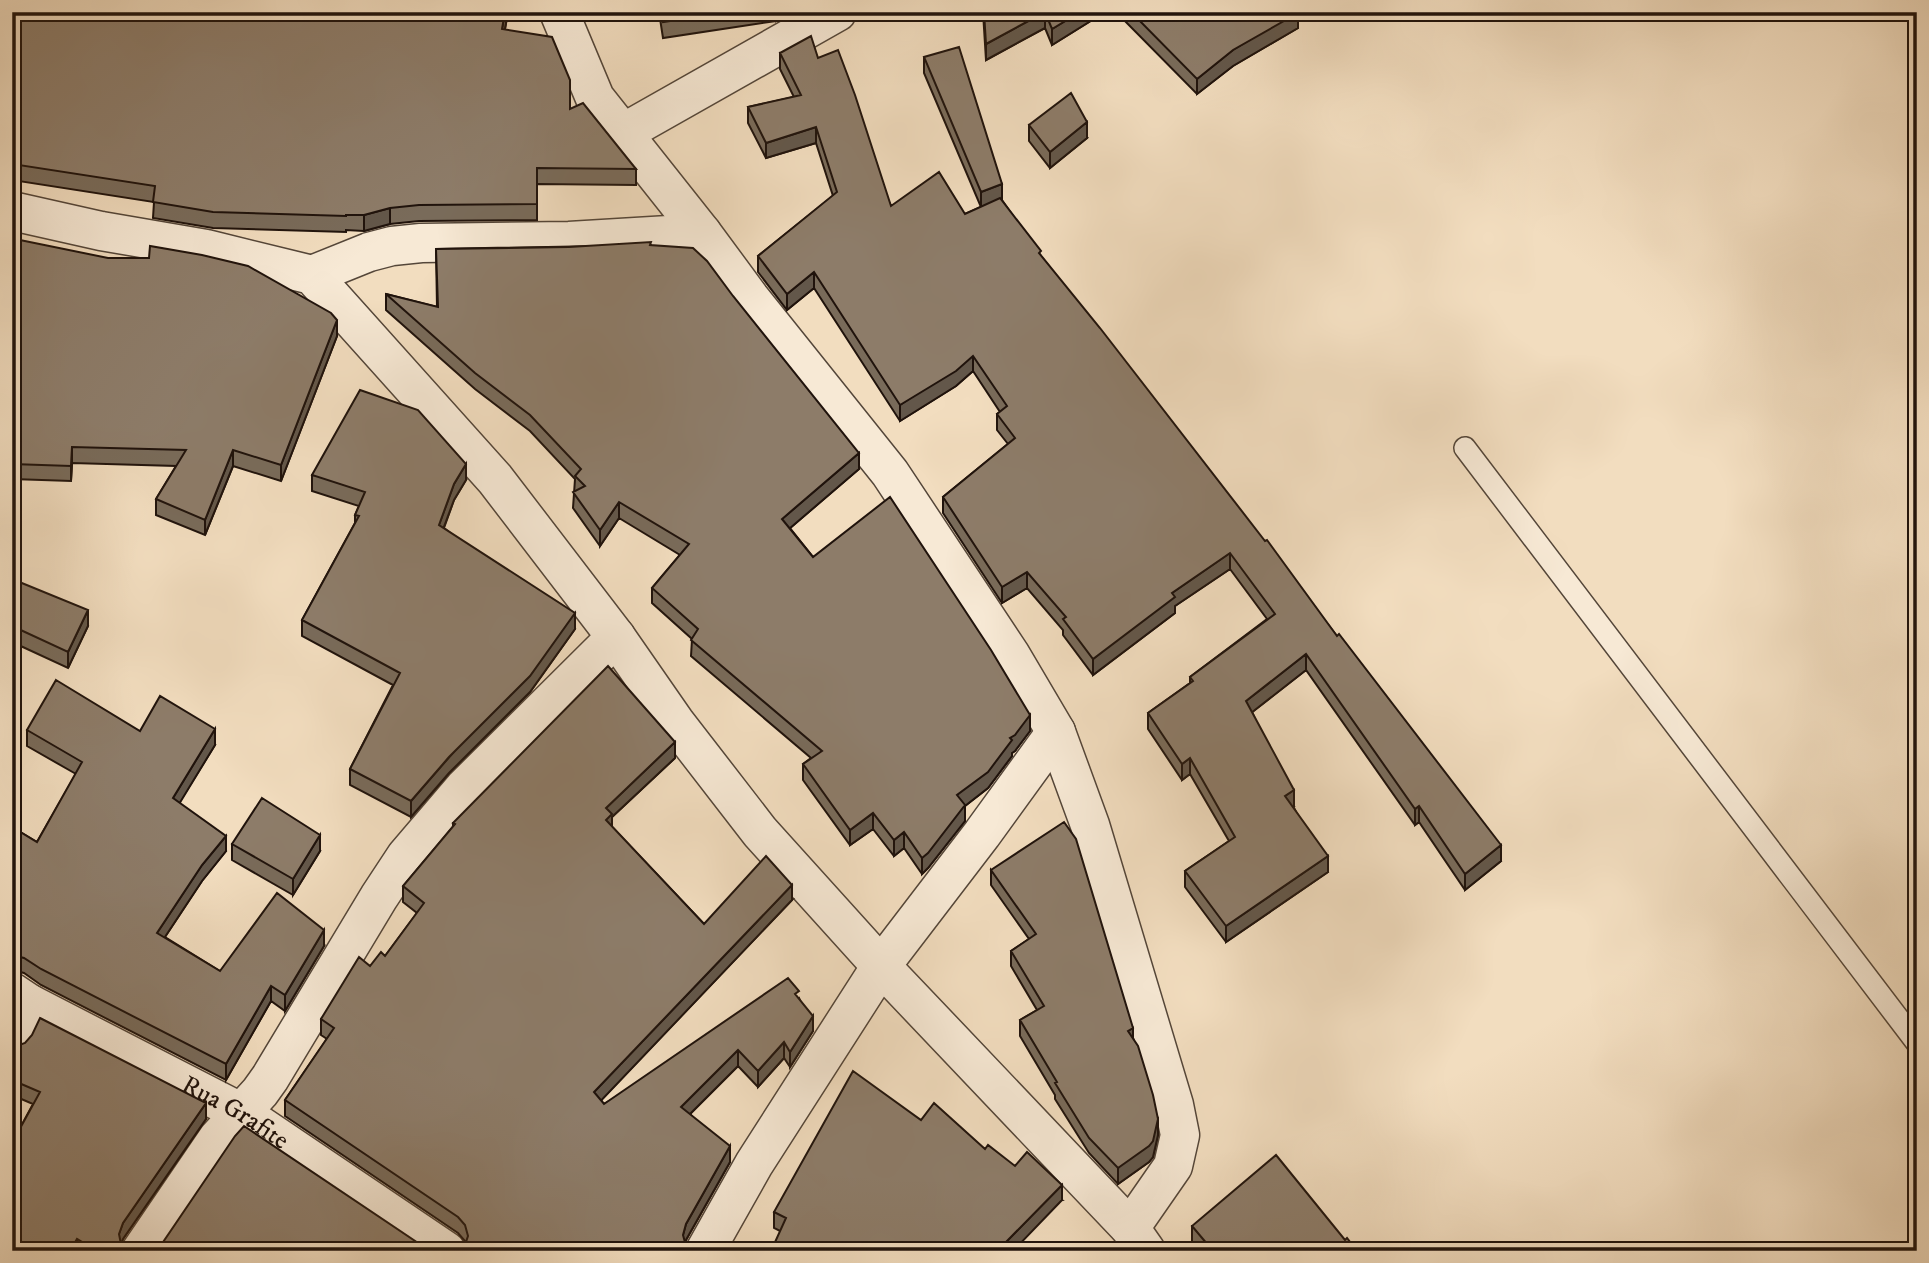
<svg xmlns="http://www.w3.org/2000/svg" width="1929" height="1263" viewBox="0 0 1929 1263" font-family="'IM FELL DW Pica',serif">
	<rect width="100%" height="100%" fill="#f2ddbf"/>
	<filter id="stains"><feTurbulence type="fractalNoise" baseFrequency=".00286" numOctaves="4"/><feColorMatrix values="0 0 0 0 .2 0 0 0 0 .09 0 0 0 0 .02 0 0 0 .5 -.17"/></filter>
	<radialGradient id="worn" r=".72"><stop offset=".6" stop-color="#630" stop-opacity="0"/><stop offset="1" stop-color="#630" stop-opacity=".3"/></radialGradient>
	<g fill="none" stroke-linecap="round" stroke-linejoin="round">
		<g stroke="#544639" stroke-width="24">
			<path id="service" d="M1465,448l452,595"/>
		</g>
		<g stroke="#544639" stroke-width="41">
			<g id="minor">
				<path d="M559,12l36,86 107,135 48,65 140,175 120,181 46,78 34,93 84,280 6,30 -7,31 -43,62"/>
				<path d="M623,133l214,-121"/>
				<path d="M12,211l89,20 105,18 106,26 183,204 121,158 59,85 85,110 121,134 249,262 16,23"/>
				<path d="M312,275l57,-23 23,-6 29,-3 148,-2 133,-8"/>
				<path id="s1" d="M12,992l18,12 210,108 206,139"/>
				<path d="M12,1041l18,-37"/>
				<path d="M141,1251l77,-113 42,-46 10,-14 109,-181 27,-41 58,-68 152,-151"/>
				<path d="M705,1251l49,-87 127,-198 101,-132 74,-102"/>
			</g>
		</g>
		<use href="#service" stroke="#f7e9d5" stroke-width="21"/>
		<use href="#minor" stroke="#f7e9d5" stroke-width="38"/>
	</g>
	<path fill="#796b5a" stroke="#20130c" stroke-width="2" d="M12,12h496l-3,17 65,79 66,61v16l-99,-1v36l-118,1 -29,3 -26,7 -18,-1v2l-133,-4 -60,-10 1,-16 -142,-22z
		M659,12h133l-16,9 -113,17z
		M983,12h122l-53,33 -7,-17 -59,32z
		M1116,12h197l-15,9v7l-65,38 -36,28z
		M780,53l38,5 73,148 74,8 16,-7 -57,-134v-16l78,143 39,56 296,380 164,225 -36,29 -46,-68 -4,3 -109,-155 -54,42 42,94h-1l35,66 -102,70 -41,-55v-16l44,-30 -39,-67 -8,6 -34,-51v-16l42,-30v-6l77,-58 -37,-50 -55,37v7l-82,62 -30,-40v-5l-36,-42 -25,15 -59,-90v-16l65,-53 -11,-14v-16l3,-2 -27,-41 -17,15 -56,35 -86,-133 -27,22 -29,-38v-16l75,-60 -17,-53 -50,15 -18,-35v-16l46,-10 -14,-28z
		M1029,125l58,13 -37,30 -21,-27z
		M651,245l208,224 -69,59 23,29 217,174 -15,20 -3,2v3l-24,32 -23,18v15l-37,47 -6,6 -18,-26 -10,8 -21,-27 -23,16 -47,-65v-16l8,-6 -120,-102 1,-17 -40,-36v-15l28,-33 -61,-37 -19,28 -27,-38 2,-29 -45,-48 -55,-42 -89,-79v-16l51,13 -1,-58z
		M12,255l325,81 -56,145 -48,-15 -28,69 -49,-20v-16l20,-33 -104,-3 -1,18 -59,-2z
		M312,475l154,5 -12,20 -10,28 131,101 -45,63 -81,81 -38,44 -61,-32v-16l43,-84 -91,-49v-16l53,-97v-8l4,-9 -47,-15z
		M12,579l76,47 -20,42 -56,-26z
		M27,730l113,1 75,14 -36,58 47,48 -24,30 -37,56 55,34 104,-25 -39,65 -14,-10 -45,79 -185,-95 -17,-12 -12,-3v-143l25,15 39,-68 -49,-28z
		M675,758l-63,59v10l92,97 88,-24 -191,200 3,4 195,-106 14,33 -23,36 -6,-9 -26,29 -20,-21 -48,48 40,48 -44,78v11l-222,-3 1,-7 -7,-8 -173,-117v-16l42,-61 -6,-4v-16l49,-53 15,-10 32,-43 -14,-11v-16l50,-59v-4z
		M232,844l88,7 -27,44 -61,-35z
		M991,870l142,168 25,97 -5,22 -4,5 -31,22 -29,-31 -34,-54v-4l-35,-59v-16l17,-10 -26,-44v-15l18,-12 -38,-54z
		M12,1046l194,73 -83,120 -2,5 5,7h-114v-108l21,-39 -21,-9z
		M921,1120l64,29 77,51 -282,31 -6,-3v-16z
		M1192,1226l153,14 12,11h-157l-8,-9z"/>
	<path fill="#63574a" stroke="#20130c" stroke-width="2" d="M505,12h3l-6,33v-16z
		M776,12h16l-16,9z
		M1045,12v16l-59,32v-16z
		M1080,12h25l-53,33v-16z
		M1295,12h18l-15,9v7l-65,38 -36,28v-15l36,-29z
		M1087,122v16l-37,30v-16z
		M816,127v16l-50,15v-15z
		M1002,184v16l-21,7v-15z
		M390,208v16l-26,7v-16z
		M814,272v16l-27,22v-16z
		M337,320v16l-56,145v-16z
		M973,356v15l-17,15 -56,35v-16z
		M72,447v16l-1,18v-15z
		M233,450v16l-28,69v-15z
		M859,453v16l-77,66v-16z
		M466,464v16l-12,20 -15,40v-15l15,-41z
		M619,502v16l-19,28v-16z
		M1230,553v16l-55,37v7l-82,62v-16l79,-66z
		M1027,572v16l-25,15v-16z
		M88,610v16l-20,42v-16z
		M575,613v16l-45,63 -81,81 -38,44v-16z
		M1306,654v16l-60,47v-16z
		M1030,715v16l-15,20 -3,2v3l-24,32 -23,18v15l-37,47 -6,6v-16l35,-63 53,-57z
		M215,729v16l-42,69v-16z
		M675,742v16l-63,59v13l-6,6v-28z
		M1190,758v16l-8,6v-16z
		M1294,790v16l-9,6v-16z
		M1419,806v16l-4,3v-16z
		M873,813v16l-23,16v-15z
		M904,832v16l-10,8v-16z
		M320,835v16l-27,44v-16z
		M226,836v15l-24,30 -45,68v-16l45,-68z
		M1501,845v16l-36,29v-16z
		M1328,856v16l-102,70v-16z
		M792,885v15l-198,208v-16z
		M324,930v16l-39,65v-16z
		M271,986v15l-45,79v-16z
		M813,1016v15l-23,36v-15z
		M1133,1028v16l-5,-13z
		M784,1042v16l-26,29v-16z
		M738,1050v16l-57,57v-16z
		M206,1103v16l-83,120 -4,11v-16l4,-11z
		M1158,1119v16l-5,22 -4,5 -31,22v-16z
		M730,1146v16l-44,78 -3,11v-16l3,-11z
		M1062,1185v15l-49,51h-8v-8z
		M77,1239v12h-7z"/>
	<path fill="#8d7c69" stroke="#20130c" stroke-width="2" d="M12,12h493l-3,17 50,8 18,43v29l13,-6 53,66 -99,-1v36l-118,1 -29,3 -26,7h-18v1l-133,-4 -60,-10 2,-16 -143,-22z
		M661,12h69l-67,10z
		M984,12h61l-59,32z
		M1045,12h35l-28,17z
		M1131,12h167v1l-65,37 -36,29z
		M811,36l7,22 20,-8 17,45 36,111 48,-34 26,42 35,-16 41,53 -2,2 61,75 165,213 2,-1 70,96 2,-2 162,211 -36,29 -46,-68 -4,3 -109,-155 -60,47 48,89 -9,6 43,60 -102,70 -41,-55 50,-34 -45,-79 -8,6 -34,-51 45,-32 -3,-4 85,-63 -45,-61 -58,40 3,4 -82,62 -30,-40 3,-2 -39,-45 -25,15 -59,-90 72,-59 -18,-24 10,-8 -34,-50 -17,15 -56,34 -86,-133 -27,22 -29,-38 79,-64 -21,-65 -50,16 -18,-36 53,-12 -21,-42z
		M959,47l43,137 -21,8 -57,-135z
		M1071,93l16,29 -37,30 -21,-27z
		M15,239l93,19h41l1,-12 52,9 46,11 83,47 6,7 -56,145 -48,-15 -28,70 -49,-21 30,-49 -114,-3 -1,19 -59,-2v-209z
		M651,242l-1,3 43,3 14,13 26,35 126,157 -77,66 31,38 77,-60 101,153 39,65 -15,20 -5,3 2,2 -24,32 -31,23 8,10 -37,48 -6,5 -18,-26 -10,8 -21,-27 -23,17 -47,-66 19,-13 -131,-111 7,-11 -46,-41 37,-44 -70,-42 -19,28 -27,-38 12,-6 -10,-10 6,-7 -51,-54 -55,-42 -89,-79 52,13 -2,-58 133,-2z
		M360,390l58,20 48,54 -12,20 -15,41 136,88 -45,63 -81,81 -38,44 -61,-32 50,-96 -98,-53 57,-104 -4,-1 10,-23 -53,-17z
		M12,579l76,31 -20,42 -56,-26z
		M608,666l67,76 -69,66 6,6 -6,6 98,104 62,-68 26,29 -198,207 10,12 184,-126 11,13 -4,3 18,22 -23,36 -6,-10 -26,29 -20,-21 -57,57 49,39 -44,78 -3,11 3,11 -2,5h-224l4,-3 4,-12 -3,-11 -7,-8 -173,-117 49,-72 -13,-9 38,-62 11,9 11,-14 4,4 39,-53 -21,-17 52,-62 -2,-1z
		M56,680l84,51 20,-35 55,33 -42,69 53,38 -24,29 -45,68 63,38 57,-78 47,37 -39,65 -14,-9 -45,78 -185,-95 -17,-11 -12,-3v-128l25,15 45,-80 -55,-32z
		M262,798l58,37 -27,44 -61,-35z
		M1064,822l12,17 57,189 -5,3 10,15 15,49 5,24 -5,22 -4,5 -31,22 -29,-30 -34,-55 2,-1 -37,-62 24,-14 -33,-55 25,-17 -45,-64z
		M40,1018l166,85 -83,120 -4,11 2,10 5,7h-29l-20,-12 -7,12h-48l-10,-6v-4l5,-9 -5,-2v-87l28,-51 -28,-12v-34l2,1 11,-4 7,-8z
		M853,1071l68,49 13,-17 51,46 3,-4 27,21 12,-14 35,33 -57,58 7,8h-241l15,-33 -12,-6z
		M244,1126l186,125h-275l4,-3 76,-112z
		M1276,1155l69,85 2,-2 10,13h-144l-21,-25z"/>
	<g text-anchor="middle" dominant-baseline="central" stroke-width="5" stroke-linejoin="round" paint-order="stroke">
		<g font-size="26" fill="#20130c" stroke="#f7e9d5">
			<text stroke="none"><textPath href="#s1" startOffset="254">Rua Grafite</textPath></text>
		</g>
	</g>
	<rect width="1929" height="1263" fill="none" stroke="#f2ddbf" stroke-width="42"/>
	<rect x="14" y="14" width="1901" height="1235" fill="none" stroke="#20130c" stroke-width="3.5"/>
	<rect x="21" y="21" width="1887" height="1221" fill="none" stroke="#20130c" stroke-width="2"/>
	<rect width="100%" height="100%" filter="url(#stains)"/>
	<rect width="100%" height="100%" fill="url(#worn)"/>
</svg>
